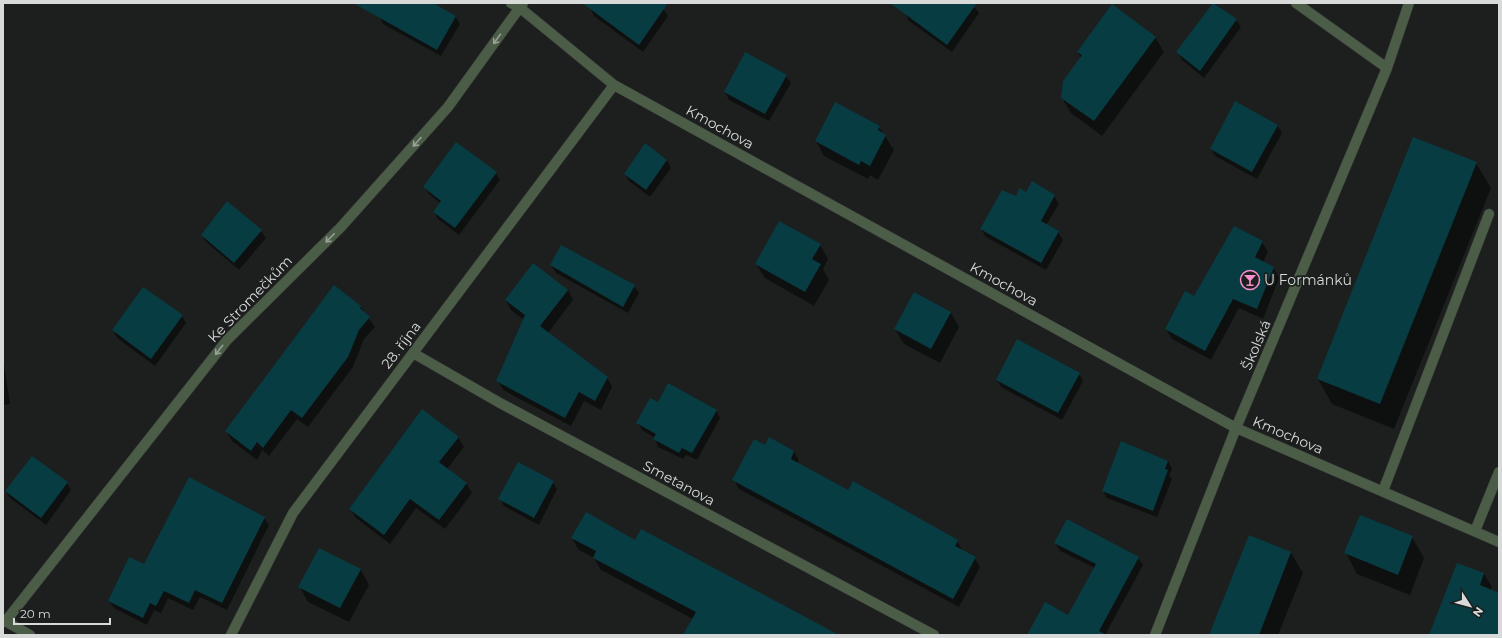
<svg xmlns="http://www.w3.org/2000/svg" width="1502" height="638" viewBox="0 0 1502 638" font-family="Montserrat,sans-serif">
	<rect width="100%" height="100%" fill="#1c1f1e"/>
	<path fill="#0007" d="M373,3h58l24,13 5,8 -19,32 -58,-32z
		M594,3h61l8,6 5,7 -25,36 -49,-36 -4,-8z
		M912,3h59l8,10 -27,39 -43,-31 -4,-8z
		M1214,3l22,17 5,7 -37,51 -22,-18 -4,-8z
		M1155,37l9,15 -62,84 -31,-23 -9,-15 19,-40 -3,-6z
		M786,76l5,7 -22,38 -40,-21 -4,-8z
		M1277,125l5,8 -25,46 -42,-23 -4,-7z
		M879,127l15,23 -16,30 -8,-5 -2,4 -44,-23 -8,-15z
		M645,144l22,16 4,8 -21,29 -21,-16 -4,-7z
		M1476,163l15,25 -97,241 -62,-25 -14,-25z
		M496,173l4,7 -41,55 -21,-16 -4,-7 6,-9 -11,-9 -5,-7z
		M1026,194l28,2 5,8 -13,21 12,7 5,8 -17,30 -60,-33 -5,-8 35,-32z
		M227,202l34,29 5,7 -27,32 -33,-28 -4,-7z
		M1262,242l6,10 -5,10 10,5 6,11 -16,41 -24,-11 -28,52 -39,-21 -6,-10 28,-32z
		M820,245l8,14 -5,10 6,11 -15,26 -49,-28 -9,-14z
		M551,265l83,21 5,7 -11,20 -72,-40z
		M568,290l5,10 -25,33 59,44 5,10 -11,23 -17,-9 -13,25 -68,-36 -5,-9 26,-61 -13,-10 -5,-9z
		M361,307l14,20 -11,12 -11,28 -45,60 -11,-8 -28,37 -7,-6 -5,10 -25,-19 -6,-10z
		M951,313l8,14 -19,36 -36,-19 -9,-15z
		M182,316l4,7 -31,43 -38,-28 -4,-8z
		M3,357l7,47 -7,1z
		M1079,374l4,7 -21,39 -61,-33 -4,-7z
		M658,404l58,6 4,8 -23,42 -11,-5 -3,4 -25,-12 -3,-9 -13,-8 -4,-7z
		M458,437l6,10 -17,22 19,14 6,10 -27,36 -29,-21 -26,36 -34,-26 -6,-9z
		M766,446l28,5 5,10 -2,3 52,27 108,50 5,9 13,8 5,9 -21,40 -220,-118 -5,-9z
		M1168,461l4,8 -3,6 3,4 -15,38 -50,-19 -4,-7z
		M553,482l4,7 -18,36 -35,-19 -4,-7z
		M67,483l4,7 -25,35 -36,-27 -4,-7z
		M264,518l5,7 -42,85 -27,-13 -7,13 -25,-12 -7,15 -7,-3 -7,15 -33,-17 -5,-7 35,-35z
		M1412,537l12,21 -14,37 -53,-21 -11,-21z
		M572,538l64,3 199,94h-150l8,-16 -92,-49 -7,-12 -15,-8z
		M1055,543l83,15 5,7 -38,70h-77l41,-19 26,-48 -35,-17z
		M319,549l42,21 8,15 -20,37 -41,-20 -8,-15z
		M1291,553l12,20 -25,62h-68z
		M1484,574l8,13 -2,3 9,4v41h-69z"/>
	<path fill="#073c43" d="M353,3h80l23,13 -19,34z
		M582,3h86l-29,42z
		M890,3h87l-30,42z
		M1213,3l24,16 -37,52 -24,-19z
		M1112,4l44,33 -62,84 -33,-23 2,-17 19,-26 -5,-3z
		M745,52l42,23 -22,39 -41,-22z
		M1235,101l43,24 -26,47 -42,-23z
		M835,102l45,24 -2,4 8,5 -16,31 -9,-5 -2,4 -44,-24z
		M1413,137l64,25 -97,242 -63,-25z
		M456,142l41,30 -42,56 -22,-16 8,-11 -18,-14z
		M645,143l22,17 -21,30 -22,-16z
		M1032,181l23,14 -14,26 18,10 -18,32 -61,-34 22,-39 14,6 3,-8 7,4z
		M227,201l35,29 -28,33 -33,-28z
		M779,221l42,23 -9,15 9,5 -16,28 -50,-28z
		M1234,226l29,15 -8,16 19,10 -17,42 -24,-10 -28,52 -40,-22 20,-38 9,5z
		M561,245l74,40 -12,22 -73,-42z
		M533,263l35,27 -28,36 68,51 -13,24 -16,-9 -14,26 -69,-37 29,-66 -20,-15z
		M334,285l27,21 -1,2 10,9 -11,13 -11,27 -46,61 -11,-8 -28,38 -6,-6 -6,9 -26,-20z
		M143,287l40,28 -32,44 -39,-29z
		M914,292l37,20 -20,37 -37,-20z
		M1017,339l63,34 -22,40 -62,-33z
		M668,383l49,27 -25,43 -10,-5 -3,5 -26,-14 3,-5 -20,-11 14,-25 8,4z
		M422,409l37,28 -20,25 28,21 -28,37 -29,-21 -26,36 -35,-26z
		M769,437l25,14 -3,8 57,31 5,-9 105,59 -3,6 21,11 -23,42 -221,-119 22,-41 11,6z
		M1121,441l47,20 -3,8 3,1 -15,41 -51,-20z
		M32,456l36,26 -27,36 -36,-27z
		M518,462l36,19 -20,37 -36,-19z
		M189,477l76,40 -43,86 -27,-13 -6,13 -25,-12 -8,15 -6,-3 -7,15 -35,-17 21,-44 15,7z
		M586,512l49,28 6,-11 198,106h-156l13,-23 -103,-54 3,-7 -25,-13z
		M1360,515l53,21 -15,39 -54,-22z
		M1067,519l72,38 -40,74 7,4h-79l18,-33 23,13 28,-51 -42,-21z
		M1249,535l42,17 -32,83h-50z
		M319,548l42,21 -21,39 -42,-21z
		M1457,563l27,10 -4,12 19,8v42h-70z"/>
	<g fill="none" stroke-linecap="round" stroke-linejoin="round">
		<g stroke="#363938" stroke-width="11">
			<path id="service" d="M1383,491l106,-277
				M1475,531l24,-59"/>
		</g>
		<g stroke="#363938" stroke-width="11">
			<path id="minor" d="M511,3l8,4 95,78 622,343 263,114
				M1296,3l91,65
				M413,353l87,50 434,232
				M3,620l27,15
				M5,622l222,-282 114,-113 107,-120 75,-104
				M231,635l62,-122 321,-428
				M1155,635l81,-207 151,-360 22,-65"/>
		</g>
		<use href="#service" stroke="#4b5c47" stroke-width="10"/>
		<use href="#minor" stroke="#4b5c47" stroke-width="10"/>
	</g>
	<defs><path id="oneway-shaft" d="M-6 0H5M1.5-3L5.5 0L1.5 3" fill="none" stroke-width="1.6" stroke-linecap="round" stroke-linejoin="round"/></defs>
	<g stroke="#98a197">
		<use href="#oneway-shaft" transform="translate(497 39) rotate(126)"/>
		<use href="#oneway-shaft" transform="translate(417 142) rotate(132)"/>
		<use href="#oneway-shaft" transform="translate(330 238) rotate(135)"/>
		<use href="#oneway-shaft" transform="translate(219 350) rotate(128)"/>
	</g>
	<defs>
		<g id="bar-ring" transform="scale(1)"><circle r="9.5" fill="#1c1f1e" stroke="#f790cd" stroke-width="1.5"/><path d="M-6-5H6L.8 .8V4.5H3.5V6h-7V4.5H-.8V.8Z" fill="#f790cd"/></g>
	</defs>
	<g fill-rule="evenodd">
		<use href="#bar-ring" x="1250" y="280"/>
	</g>
	<g text-anchor="middle" dominant-baseline="central" stroke-width="3.5" stroke-linejoin="round" paint-order="stroke">
		<g font-size="14" fill="#d7dad9" stroke="#1c1f1e">
			<text transform="translate(720 127) rotate(29)">Kmochova</text>
			<text transform="translate(1004 284) rotate(29)">Kmochova</text>
			<text transform="translate(250 299) rotate(-46)">Ke Stromečkům</text>
			<text transform="translate(401 345) rotate(-53)">28. října</text>
			<text transform="translate(1256 345) rotate(-67)">Školská</text>
			<text transform="translate(1288 435) rotate(23)">Kmochova</text>
			<text transform="translate(679 483) rotate(28)">Smetanova</text>
		</g>
		<g font-size="14" fill="#d7dad9" stroke="#1c1f1e" text-anchor="start">
			<text x="1264" y="280">U Formánků</text>
		</g>
	</g>
	<rect width="1502" height="638" fill="none" stroke="#d7dad9" stroke-width="8"/>
	<g transform="translate(1470 606) rotate(126)" stroke="#1c1f1e" stroke-width="3" paint-order="stroke">
	<path d="M0-3L7 15L0 10L-7 15Z" fill="#d7dad9"/>
	<text y="-6" font-size="11" font-weight="bold" text-anchor="middle" fill="#d7dad9">N</text>
	</g>
	<path d="M14 618v6h96v-6" fill="none" stroke="#d7dad9" stroke-width="2"/>
	<text x="20" y="618" font-size="12" fill="#d7dad9" stroke="#1c1f1e" stroke-width="3" paint-order="stroke">20 m</text>
</svg>
